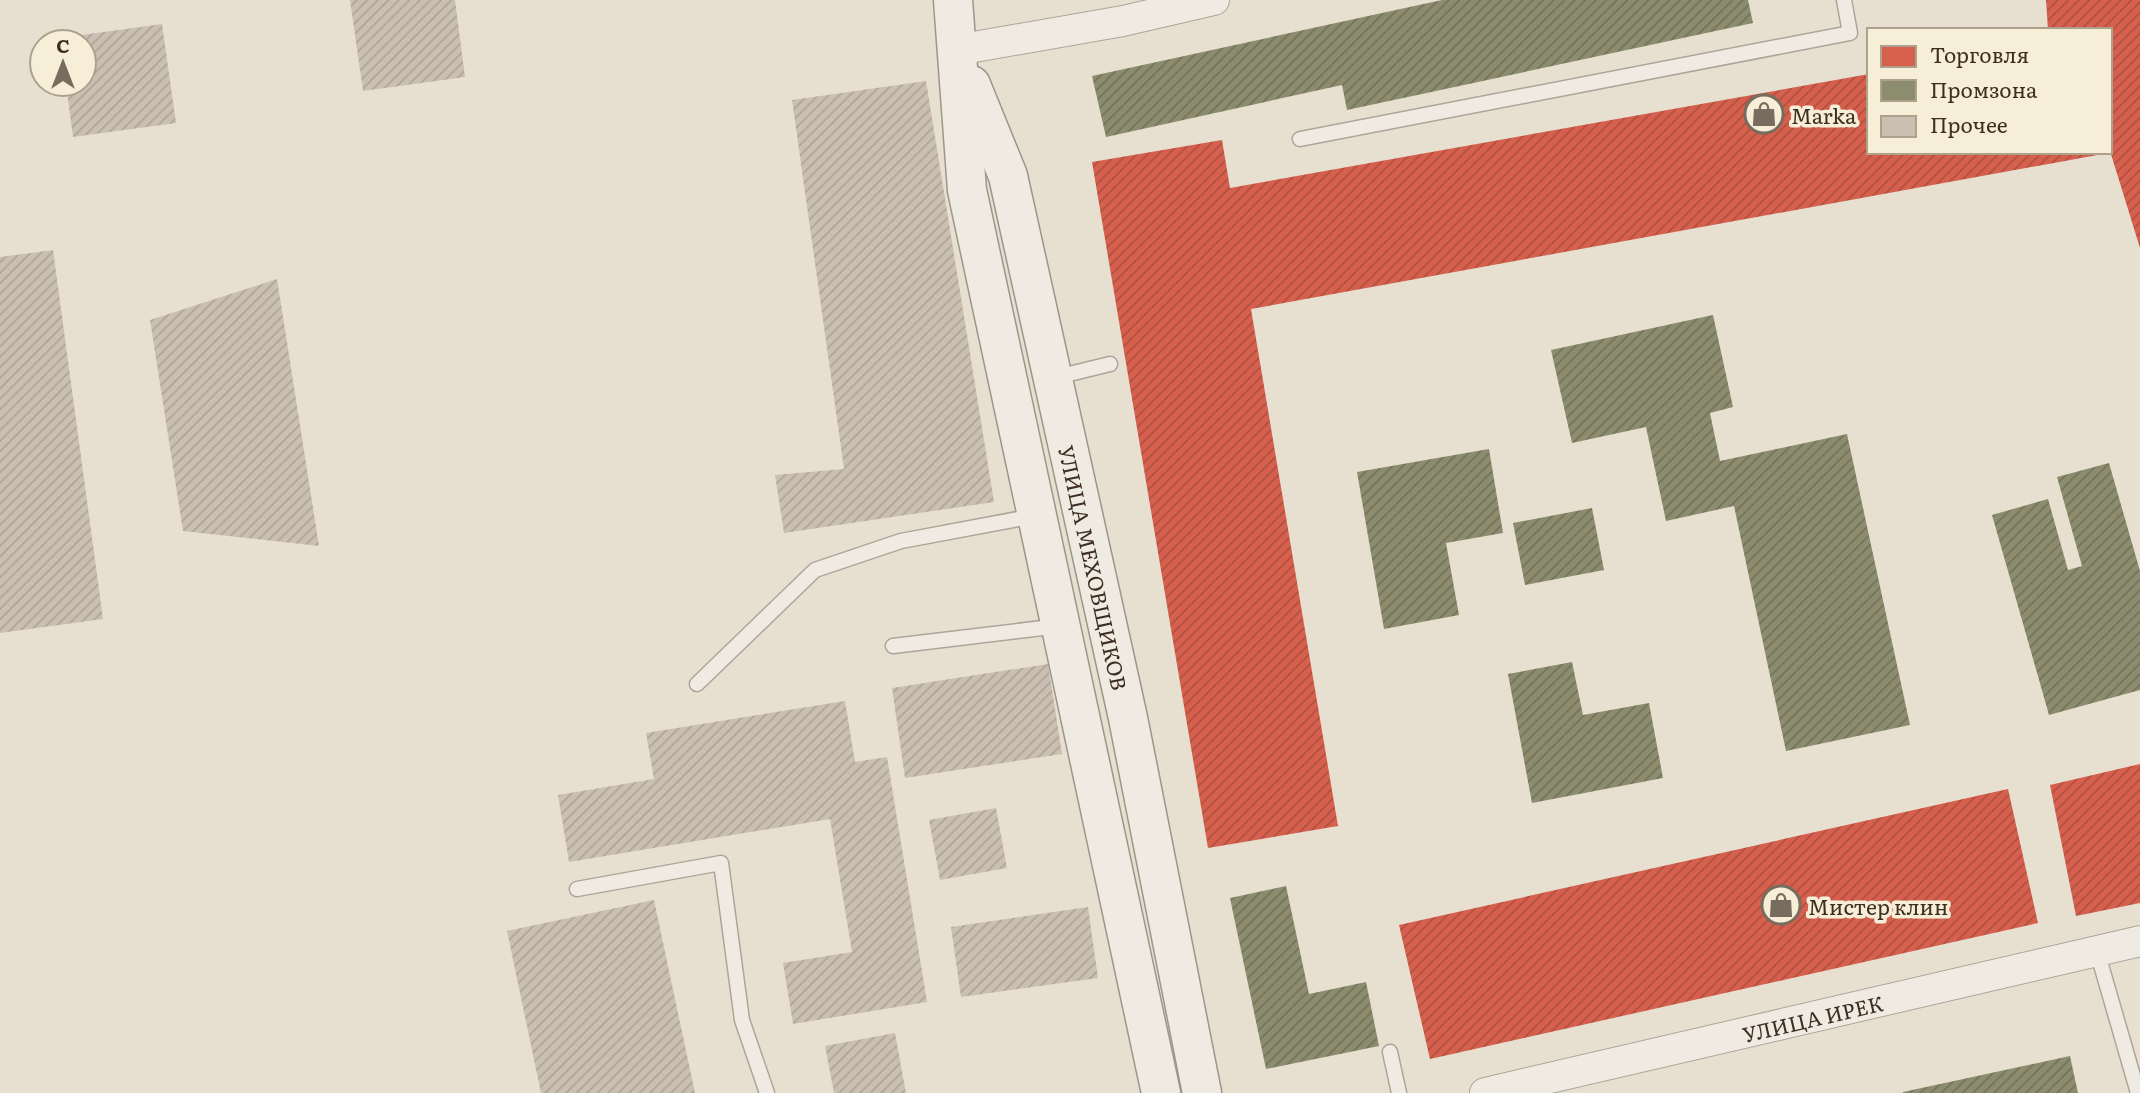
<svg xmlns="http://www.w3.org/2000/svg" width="2140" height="1093" viewBox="0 0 2140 1093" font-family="Literata,serif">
	<defs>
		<pattern id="shops-hatch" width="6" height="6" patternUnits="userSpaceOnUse" patternTransform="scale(1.75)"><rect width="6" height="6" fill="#d6604d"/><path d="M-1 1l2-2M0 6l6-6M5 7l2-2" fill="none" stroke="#af5040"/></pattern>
		<pattern id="industry-hatch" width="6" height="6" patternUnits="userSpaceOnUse" patternTransform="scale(1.75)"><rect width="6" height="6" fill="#8c8c6e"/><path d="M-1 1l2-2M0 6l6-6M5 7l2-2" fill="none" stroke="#74735a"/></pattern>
		<pattern id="building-hatch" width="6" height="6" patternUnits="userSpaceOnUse" patternTransform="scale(1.75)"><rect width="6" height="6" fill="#cbbfb2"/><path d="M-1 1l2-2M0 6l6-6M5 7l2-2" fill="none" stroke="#afa499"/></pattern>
	</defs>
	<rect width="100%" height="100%" fill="#e7e0d1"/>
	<path fill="url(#shops-hatch)" d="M2046,0h94v248l-30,-97v-121h-62z
		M1869,74v78l234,2 -852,155 87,517 -130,22 -116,-686 130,-22 8,48z
		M2140,764v139l-64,13 -26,-131z
		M2008,789l30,134 -608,136 -31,-134z"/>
	<path fill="url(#industry-hatch)" d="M1442,0h306l5,23 -406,87 -5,-25 -236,52 -14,-61z
		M1713,315l20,92 -23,6 10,48 127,-27 63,291 -124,26 -52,-245 -68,15 -20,-94 -74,16 -21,-93z
		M1489,449l14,84 -57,10 13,72 -75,14 -27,-157z
		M2109,463l31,108v119l-91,25 -57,-200 56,-16 20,71 14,-4 -25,-89z
		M1592,508l12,62 -79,15 -12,-62z
		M1572,662l11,53 66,-12 14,75 -131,25 -24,-129z
		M1286,886l23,108 57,-12 13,64 -113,23 -36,-171z
		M2070,1056l8,37h-175v-1z"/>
	<path fill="url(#building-hatch)" d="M350,0h105l10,77 -102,14z
		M162,24l14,99 -103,14 -7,-53h18v-42h-24v-4z
		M926,81l68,421 -210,31 -9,-58 69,-6 -52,-369z
		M53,250l50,369 -103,14v-376z
		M277,279l42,267 -136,-15 -33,-211z
		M1048,664l14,90 -157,24 -13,-90z
		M845,701l10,61 32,-5 40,245 -134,22 -10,-61 69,-11 -22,-133 -261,43 -11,-67 96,-16 -8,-46z
		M996,808l11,60 -67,12 -11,-60z
		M654,900l41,193h-154l-34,-162z
		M1088,907l10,71 -137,19 -10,-70z
		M895,1033l11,60h-72l-9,-47z"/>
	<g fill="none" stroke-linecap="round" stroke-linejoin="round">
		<g stroke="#ada599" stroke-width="17">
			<path id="service" d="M1300,139l550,-106 -6,-33
				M1053,378l57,-14
				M893,646l166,-20
				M697,684l118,-114 86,-29 133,-25
				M577,889l144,-26 21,157 25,73
				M2097,951l41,142
				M1390,1052l9,41"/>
		</g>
		<g stroke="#ada599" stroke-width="32">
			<g id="minor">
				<path d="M957,50l166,-29 91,-21"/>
				<path id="s1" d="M1485,1093l655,-152"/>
			</g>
		</g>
		<g stroke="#9c958a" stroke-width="41">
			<g id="secondary">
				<path d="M953,0l14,190 194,903"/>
				<path id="s2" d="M971,85l37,91 120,542 74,375"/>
			</g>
		</g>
		<use href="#service" stroke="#efebe3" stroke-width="14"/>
		<use href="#minor" stroke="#efebe3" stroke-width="30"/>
		<use href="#secondary" stroke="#efebe3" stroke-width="38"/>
	</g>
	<defs>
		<g id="shop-ring" transform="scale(2.0125)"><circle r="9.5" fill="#f7eed8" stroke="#786c5e" stroke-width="1.5"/><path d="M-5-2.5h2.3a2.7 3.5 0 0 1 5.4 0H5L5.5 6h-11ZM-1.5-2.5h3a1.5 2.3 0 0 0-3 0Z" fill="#786c5e"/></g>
	</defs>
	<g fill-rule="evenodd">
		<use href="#shop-ring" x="1764" y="114"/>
		<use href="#shop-ring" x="1781" y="905"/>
	</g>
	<g text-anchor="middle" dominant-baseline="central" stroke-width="7" stroke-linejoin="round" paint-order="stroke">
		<g font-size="21" fill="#3d2e20" stroke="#f7eed8" text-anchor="start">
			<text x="1791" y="114">Marka</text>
			<text x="1808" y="905">Мистер клин</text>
		</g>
		<g font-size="21" fill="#3d2e20" stroke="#f7eed8">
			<text stroke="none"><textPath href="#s2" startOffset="499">УЛИЦА МЕХОВЩИКОВ</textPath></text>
			<text stroke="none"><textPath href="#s1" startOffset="336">УЛИЦА ИРЕК</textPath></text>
		</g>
	</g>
	<rect x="1867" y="28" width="245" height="126" fill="#f7eed8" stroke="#ada18e" stroke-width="2"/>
	<rect x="1881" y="46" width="35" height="21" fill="#d6604d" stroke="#ada18e" stroke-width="2"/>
	<text x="1930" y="63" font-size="21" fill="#3d2e20">Торговля</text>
	<rect x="1881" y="80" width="35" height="21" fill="#8c8c6e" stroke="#ada18e" stroke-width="2"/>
	<text x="1930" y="98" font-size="21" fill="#3d2e20">Промзона</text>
	<rect x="1881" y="116" width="35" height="21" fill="#cbbfb2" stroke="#ada18e" stroke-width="2"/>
	<text x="1930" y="133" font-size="21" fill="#3d2e20">Прочее</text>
	<g transform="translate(63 63)"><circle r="33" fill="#f7eed8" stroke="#ada18e" stroke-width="2"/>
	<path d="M0-5L12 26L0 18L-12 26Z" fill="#786c5e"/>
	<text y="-10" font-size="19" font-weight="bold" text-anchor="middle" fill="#3d2e20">С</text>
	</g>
</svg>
